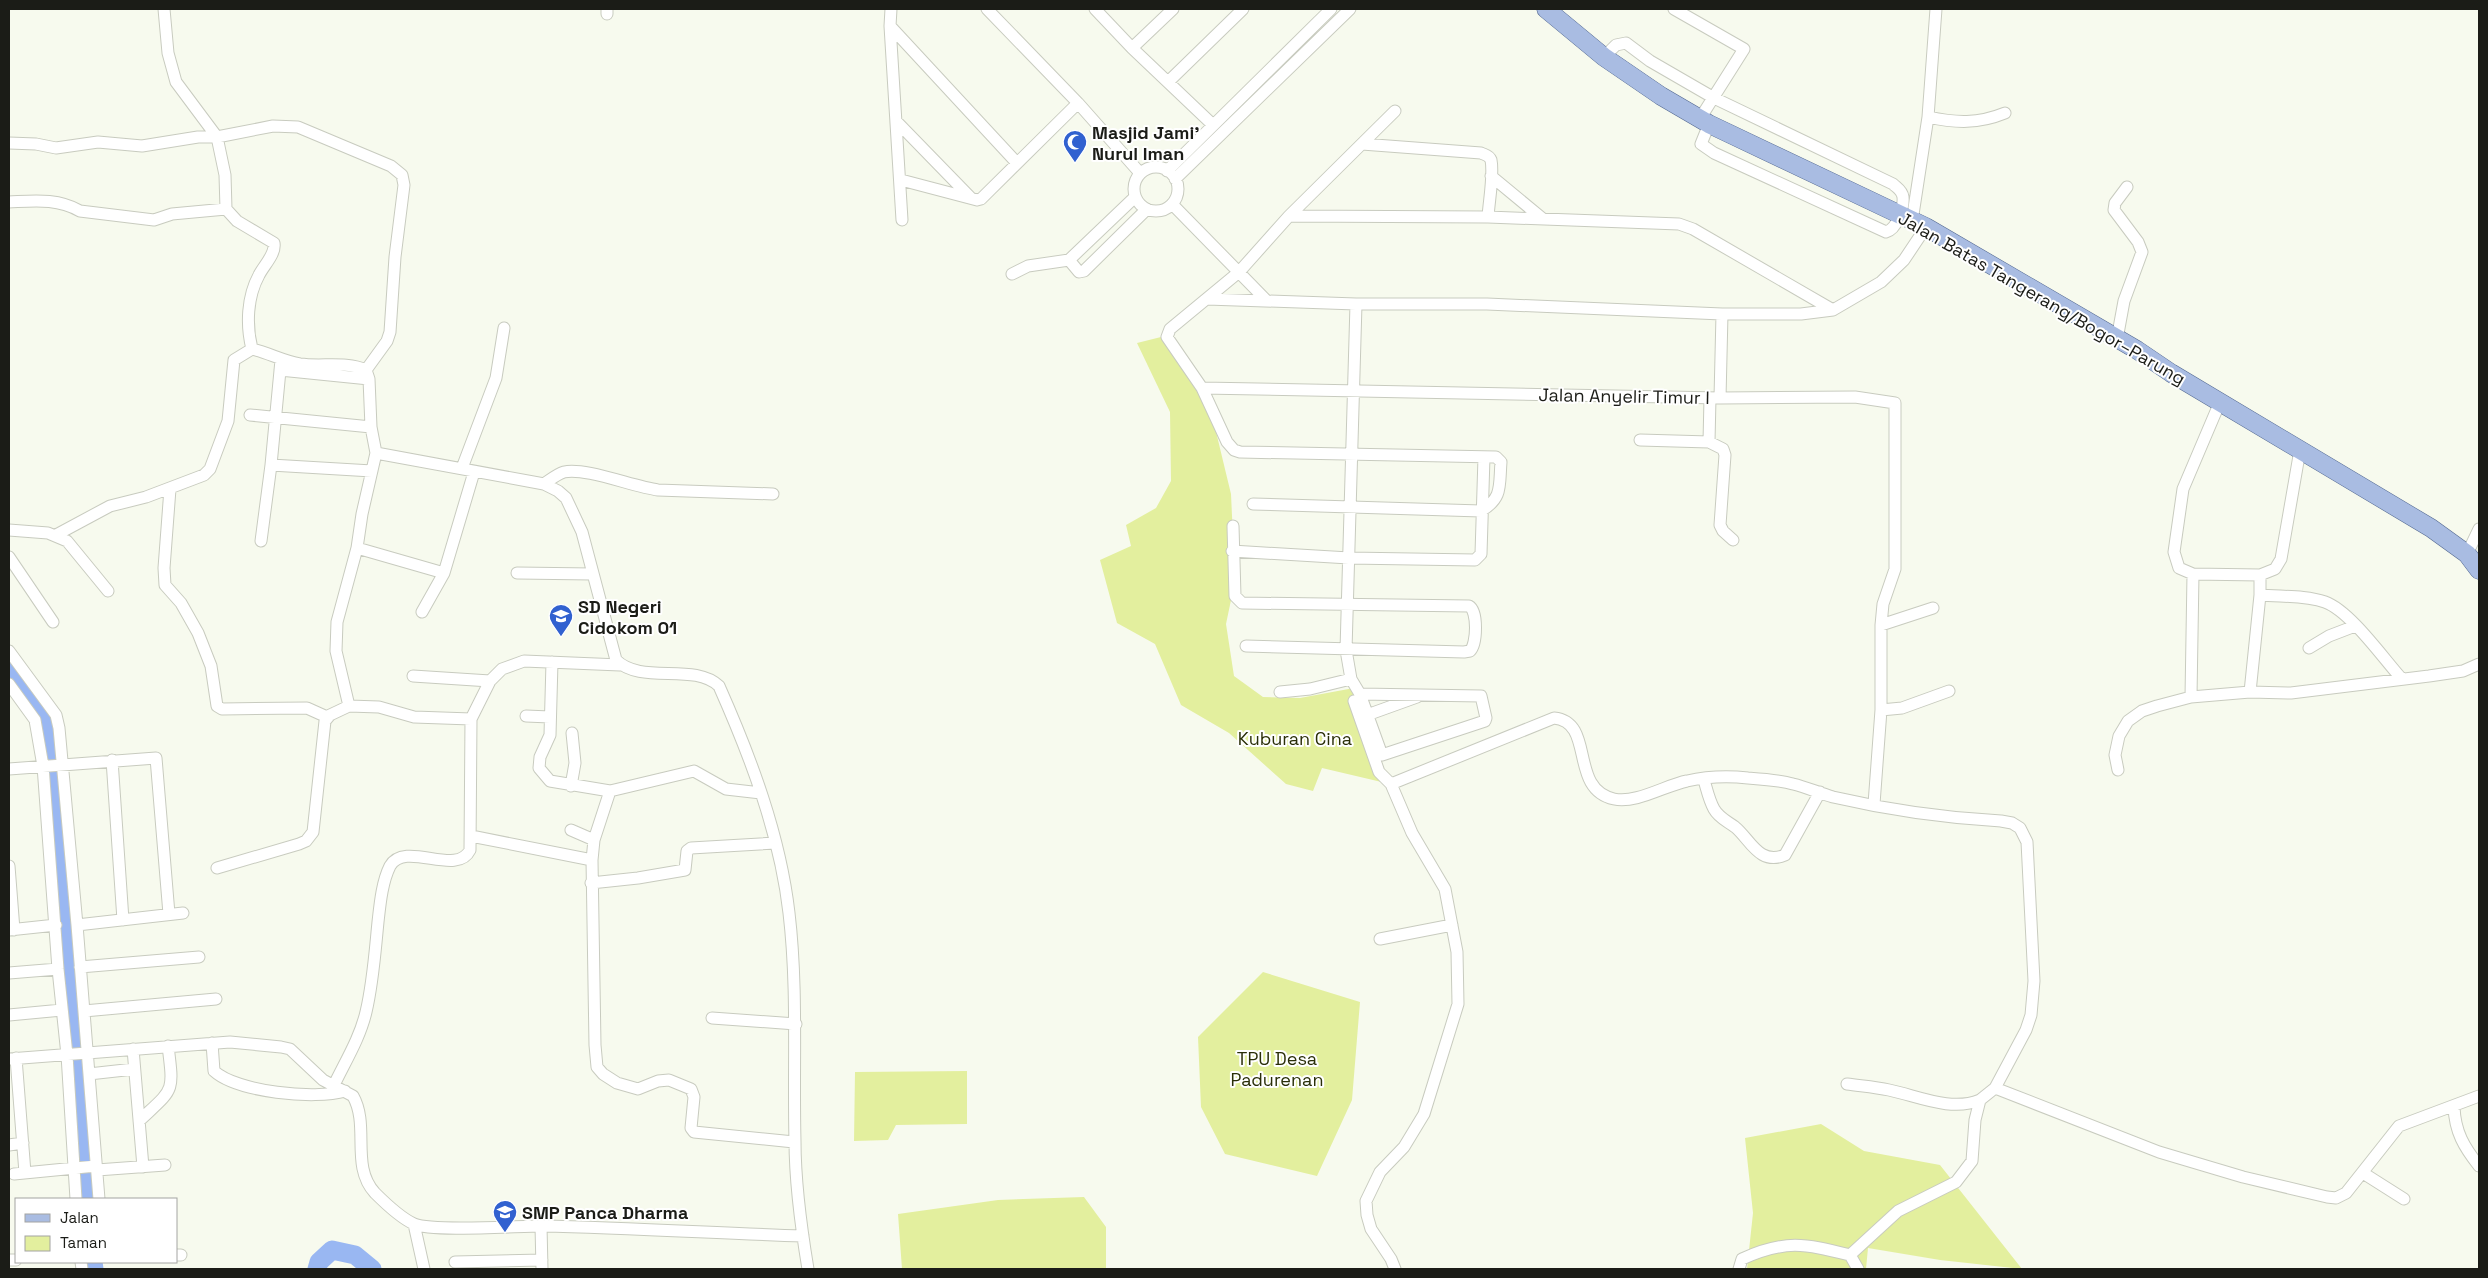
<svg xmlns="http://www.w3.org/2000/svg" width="2488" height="1278" viewBox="0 0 2488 1278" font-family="'Space Grotesk',sans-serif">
	<rect width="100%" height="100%" fill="#f7faee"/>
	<path fill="#e3ef9e" d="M1165,336l46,75 20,83 4,87 -9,43 8,52 29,21 37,1 54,-10 36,96 -68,-16 -9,23 -27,-7 -57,-51 -48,-28 -26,-61 -38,-21 -17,-63 31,-14 -5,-21 30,-17 15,-27 -1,-69 -33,-69z
		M1263,972l97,30 -8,98 -35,76 -92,-22 -24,-47 -3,-70z
		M967,1071v53l-71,1 -8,15 -34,1 1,-69z
		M1821,1124l43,27 76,14 82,104 -82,-9 -72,-12 -2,21h-119l6,-56 -8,-75z
		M1084,1197l22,30v42h-204l-4,-55 100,-14z"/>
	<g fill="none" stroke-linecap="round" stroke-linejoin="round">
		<path stroke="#99b7f2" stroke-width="19" d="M9,669l34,45 5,14 40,471
			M93,1262l1,7
			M317,1269l2,-7 13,-12 23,5 17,14"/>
		<g stroke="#c8cbbf" stroke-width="13">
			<path id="street" d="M164,9l4,44 8,29 41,55 8,38 1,34 11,12 37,22c2,11 -10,22 -15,32 -12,22 -13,50 -7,74 17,4 31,12 48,15 22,3 46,-3 66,6l3,9 2,48 5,26 168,31 14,7 8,7 16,34 34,128c25,25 78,2 103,26 32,72 61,149 70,227 9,76 4,152 6,228 0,42 6,86 13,128
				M607,9v5
				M891,9l-1,17 12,194
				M987,9l91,94 62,70
				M1095,9l37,39 81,77
				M1674,9l70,40 -43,68
				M890,26l126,136
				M1132,48l41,-39
				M1604,57l12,-12 10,-2 24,18 64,37 179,86c4,4 9,6 10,13 1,11 -6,32 -17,35l-172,-79 -13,-9 8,-20
				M1168,82l75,-73
				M1928,117c28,6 50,7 77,-4
				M897,122l73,75
				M9,143l27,1 20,4 42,-6 44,4 56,-9h19l56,-11 25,1 93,39 11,9 2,10 -9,72 -5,75 -3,9 -21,29
				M1362,144l119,9c4,2 8,2 10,7 3,14 -2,41 -3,57
				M1134 189a22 22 0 1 1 44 0a22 22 0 1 1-44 0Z
				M1167,171l164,-162
				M1491,176l52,43
				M1175,179l175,-170
				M901,180l76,20 4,-1 97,-96
				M1135,197l-66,63 10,12 5,-1 63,-62
				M9,202c25,-1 48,-4 71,9l74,9 18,-6 54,-5
				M1172,204l95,97
				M1289,216l199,1 191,7 14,5 140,81
				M1912,221l16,-104 8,-108
				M1012,274l16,-8 41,-6
				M1207,299l149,5h131l235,10h79l32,-4 48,-28 23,-22 22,-33
				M1356,304l-10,346 5,29 9,15 22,61 103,-34 1,-3 -5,-22 -121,-2
				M2117,339l7,-38 18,-49 -4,-10 -24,-32 1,-7 12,-16
				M280,370l89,9
				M1202,388l518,10 135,-1 40,6v166l-12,35 -2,21v85l-7,94
				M1710,398l-1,44 14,7 2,6 -5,70 3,6 10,9
				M1720,398l2,-84
				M2220,402l-37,87 -9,63 5,16 14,6 67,1v20c21,2 45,0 65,7 25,9 58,56 76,76
				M250,415l121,12
				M1640,440l69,2
				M271,465l101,6
				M462,468l34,-90 8,-50
				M544,484c6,-4 13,-10 20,-12 21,-5 70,15 94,18l115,4
				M170,489l-6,79 1,17 16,18 17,30 13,33 6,40 5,3 85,-1 20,9
				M1253,504l228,7c22,-13 18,-25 20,-49l-5,-5 -256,-5 -6,-2 -7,-8 -25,-54 -35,-51 3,-8 69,-57 50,-56 106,-105
				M1233,526l2,70 7,7 227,3c9,5 8,38 1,45l-6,1 -218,-6
				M9,530l39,3 19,8 41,50
				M56,535l54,-29 36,-9 58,-22 6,-6 18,-48 6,-61 18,-11
				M261,541l10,-76 10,-105
				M357,548l87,25
				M1232,551l117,7 126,2 6,-6 3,-97
				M2467,554l12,-25
				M9,557l44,65
				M517,573l75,1
				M2260,575l15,-6 6,-10 19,-109
				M422,612l22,-39 30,-101
				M1881,625l52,-17
				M2309,648l20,-12 26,-10
				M9,651l47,64 3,13 18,197 22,274
				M552,662l-2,73 -10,22 -1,11 11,13 60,10 -16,49 -2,20 3,185 2,22 6,7 14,9 21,6 20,-8 11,-1 22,9 3,8 -3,31 3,4 100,10
				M413,676l77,5
				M9,684l26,36 8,46 15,203 9,86 9,144
				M1280,692l30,-3 41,-10
				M2250,692l10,-97
				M2191,697l2,-123
				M1354,701l25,71 12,12 21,49 33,56 12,63 1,52 -34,110 -20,33 -24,25 -14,29 1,14 4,14 20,30 4,10
				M349,706l30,1 35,10 57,2
				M1881,710l21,-2 47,-17
				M1367,715l50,-18
				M526,716l24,1
				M112,760l11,160
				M9,769l147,-11 13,156
				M2118,770l-3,-15 4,-19 9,-15 14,-10 15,-5 34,-9 59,-5 41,1 138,-17 34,-5 16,-7
				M1704,780c3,10 5,20 10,29 5,9 13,12 21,18 15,12 24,39 50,28l35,-63
				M1391,784l163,-66c42,4 14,71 60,81 22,5 52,-14 73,-18 18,-4 42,-5 61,-3 14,1 31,2 45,6 13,3 26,9 40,13 56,13 111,21 168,24l11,2 8,5 7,14 7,139 -3,34 -5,15 -31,58 -15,12 -5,20 -3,41 -16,21 -58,29 -48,44c-45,-11 -64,-16 -108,4l-3,10
				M571,786l4,-23 -3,-30
				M610,791l84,-20 32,18 35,4
				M571,830l23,10
				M471,836l121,24
				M9,866l5,64
				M217,868l82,-24 7,-3 7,-9 12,-111 5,-6 19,-9 -13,-55 1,-29 20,-74 5,-34 14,-61
				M591,883l47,-5 47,-8 2,-19 4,-3 84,-5
				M77,925l106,-12
				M9,930l47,-5
				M1380,939l72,-14
				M80,967l119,-10
				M9,973l49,-4
				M84,1011l132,-12
				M9,1015l53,-5
				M712,1018l84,6
				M212,1043l2,28c23,21 101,29 131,20
				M133,1049l10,118
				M16,1058l9,115
				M9,1059l221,-17 51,5 9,2 33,31 30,16c17,30 -3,70 22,97 10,10 26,25 39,31 18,8 103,2 128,2 87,2 174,7 261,10
				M89,1074l45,-5
				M1847,1084c14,2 28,3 42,6 29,6 62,22 91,10
				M334,1085c11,-23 26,-47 32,-73 7,-29 9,-60 12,-90 2,-18 4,-40 12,-56 15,-26 67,11 80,-16l1,-131 19,-38 12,-12 22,-8 96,4
				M1995,1088l164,64 84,25 84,20 9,1 10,-5 53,-67 80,-30
				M2454,1107c1,25 10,40 25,59
				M139,1121c35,-33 35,-27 29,-75
				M9,1145l14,-2
				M97,1170l68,-5
				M2363,1173l41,26
				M14,1174l82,-8
				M414,1224l10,45
				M541,1226l1,43
				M176,1255h5
				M1850,1255l8,14
				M9,1260h7
				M81,1262l1,7
				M455,1262l87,-2"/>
		</g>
		<g stroke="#52678f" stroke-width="19">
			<path id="primary" d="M1546,9l58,48 57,39 48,28 217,103 211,123 34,23 260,155 36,26 12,16"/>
		</g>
		<use href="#street" stroke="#fff" stroke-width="11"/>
		<use href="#primary" stroke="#a9bce2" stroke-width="18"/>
	</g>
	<defs>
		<g id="mosque-pin" transform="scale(1.25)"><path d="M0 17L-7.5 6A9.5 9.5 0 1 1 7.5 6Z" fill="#3161d0" stroke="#fff"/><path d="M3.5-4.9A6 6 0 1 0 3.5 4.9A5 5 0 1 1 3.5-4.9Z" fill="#fff"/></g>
		<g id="school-pin" transform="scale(1.25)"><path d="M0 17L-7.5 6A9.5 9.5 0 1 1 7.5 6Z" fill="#3161d0" stroke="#fff"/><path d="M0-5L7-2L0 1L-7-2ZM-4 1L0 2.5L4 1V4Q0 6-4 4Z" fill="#fff"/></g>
	</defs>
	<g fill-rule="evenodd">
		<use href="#mosque-pin" x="1075" y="142"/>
		<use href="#school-pin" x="561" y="616"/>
		<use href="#school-pin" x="505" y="1212"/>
	</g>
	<g text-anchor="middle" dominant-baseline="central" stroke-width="4" stroke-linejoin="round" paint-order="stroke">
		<g font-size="18" font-weight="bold" fill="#1b1c17" stroke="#fff" text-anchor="start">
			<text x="1092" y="132">Masjid Jami'<tspan x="1092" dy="21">Nurul Iman</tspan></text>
			<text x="578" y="606">SD Negeri<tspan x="578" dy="21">Cidokom 01</tspan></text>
			<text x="522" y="1212">SMP Panca Dharma</text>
		</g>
		<g font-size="18" fill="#1b1c17" stroke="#fff">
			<text transform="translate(2042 298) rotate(30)">Jalan Batas Tangerang/Bogor–Parung</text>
			<text transform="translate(1624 396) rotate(1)">Jalan Anyelir Timur I</text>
		</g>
		<g font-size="18" fill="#2a2f08" stroke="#fff">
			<text x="1295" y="738">Kuburan Cina</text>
			<text x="1277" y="1058">TPU Desa<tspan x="1277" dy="21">Padurenan</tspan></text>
		</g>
	</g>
	<rect width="2488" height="1278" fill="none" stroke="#1b1c17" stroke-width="20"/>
	<rect x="15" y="1198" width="162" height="65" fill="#ffffff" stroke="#a4a4a2"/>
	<rect x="25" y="1214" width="25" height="8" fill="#a9bce2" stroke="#a4a4a2"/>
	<text x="60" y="1223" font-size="15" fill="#1b1c17">Jalan</text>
	<rect x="25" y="1236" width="25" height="15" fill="#e3ef9e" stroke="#a4a4a2"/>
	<text x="60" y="1248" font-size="15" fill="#1b1c17">Taman</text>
</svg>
